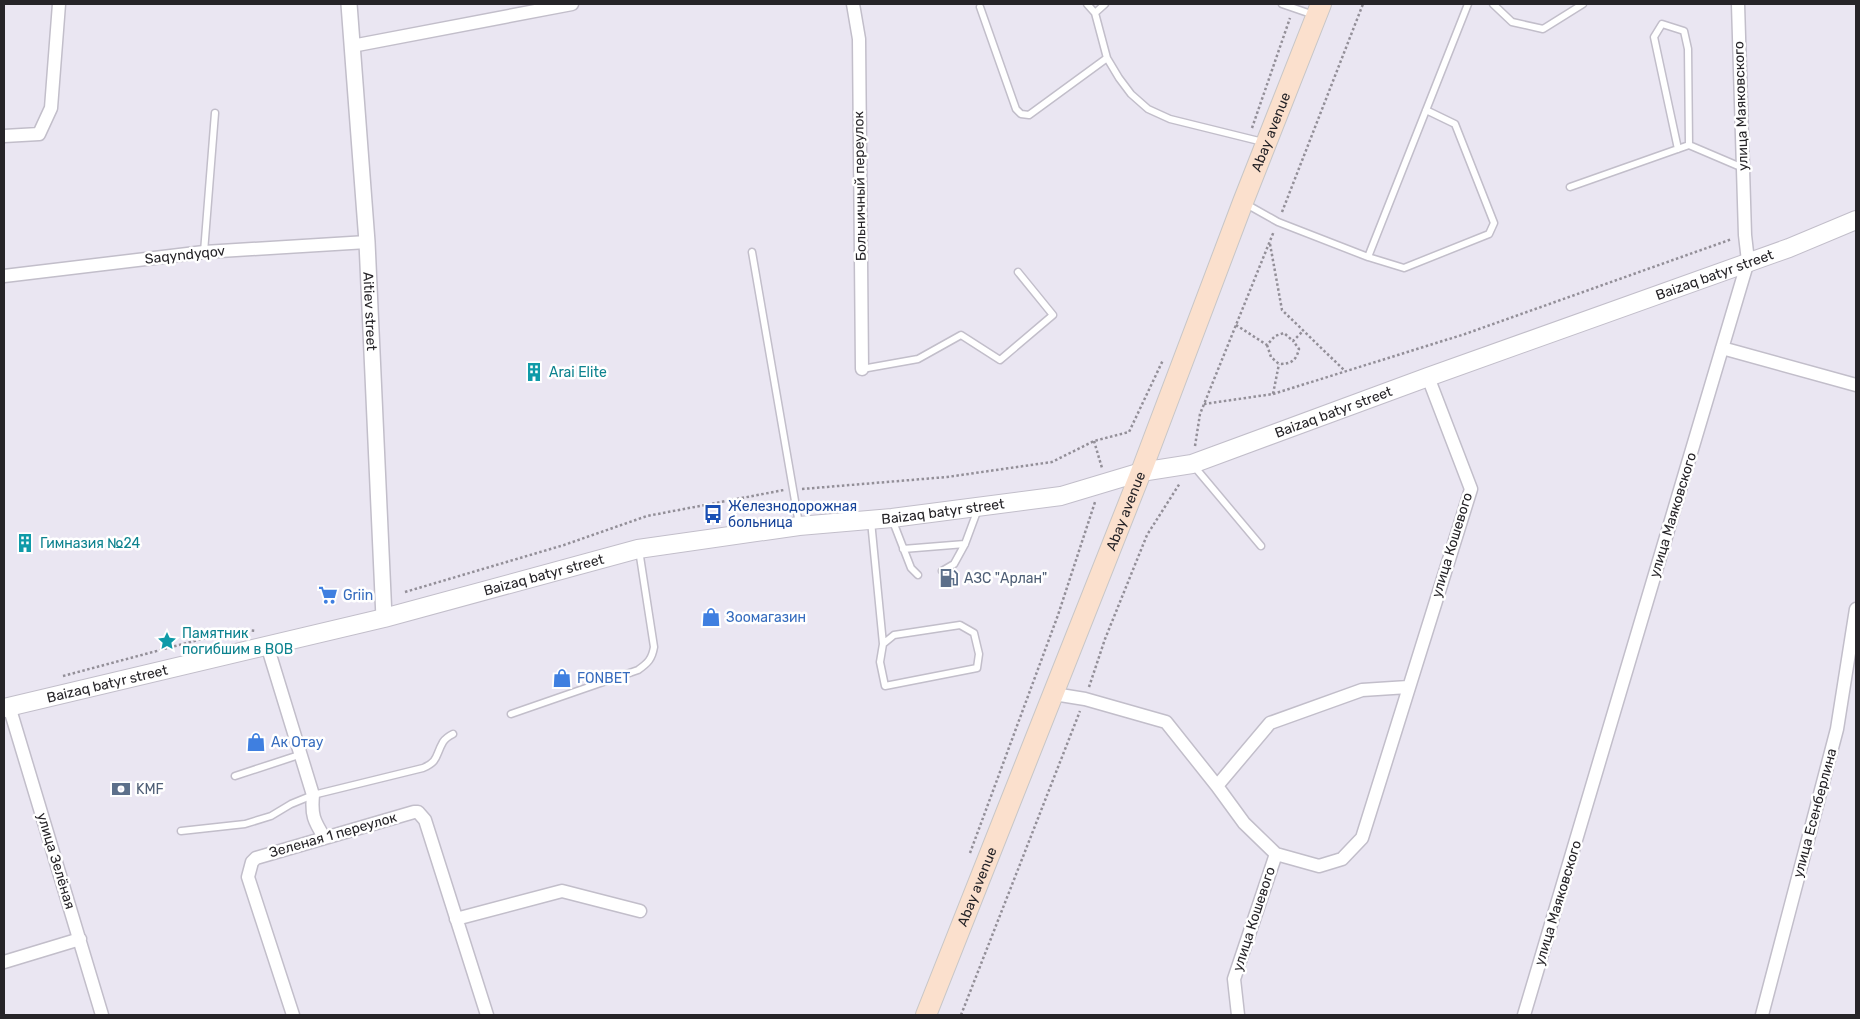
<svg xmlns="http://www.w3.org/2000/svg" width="1860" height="1019" viewBox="0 0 1860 1019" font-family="Rubik,sans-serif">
	<rect width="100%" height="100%" fill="#eae6f2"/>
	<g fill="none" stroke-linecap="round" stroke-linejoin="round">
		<g stroke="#c2beca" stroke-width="9">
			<path id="service" d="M1087,4l8,9
				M1282,4l32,11
				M1493,4l19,18 31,7 40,-25
				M980,7l36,102 5,5 8,1 78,-57 -12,-45 10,-9
				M1107,58l12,20 12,16 17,15 22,10 93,23
				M1678,149l-24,-112 8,-13 22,7 4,18 1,96
				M1570,187l119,-42 54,23
				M1246,204l32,18 90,35 36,11 85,-34 5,-11 -39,-99 -29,-14
				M204,252l11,-139
				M752,252l47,272
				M1368,257l100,-253
				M862,369l56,-10 43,-24 39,25 53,-45 -35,-43
				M1193,465l68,81
				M892,519l19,49 7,7
				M871,521l12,123
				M903,549l62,-5
				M942,571l12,-7 11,-20 13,-35
				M960,625l14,8 5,21 -2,14 -92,18 -5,-24 3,-18 11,-9z
				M511,714l127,-44c10,-7 14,-11 16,-23l-15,-97
				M235,776l67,-22
				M181,831l64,-7 26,-8 20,-12 22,-9 110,-27c16,-7 12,-12 20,-26 2,-3 6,-6 10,-8"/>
		</g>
		<g stroke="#c2beca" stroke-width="15">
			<path id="minor" d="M853,4l6,35 3,330
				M352,46l220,-42
				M4,136l35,-2 12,-26 8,-104
				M4,276l200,-24 163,-10
				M1722,348l134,37
				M267,645l46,150c-2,20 1,26 11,42
				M1054,694l31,5 81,23 51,64 27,37 32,31 43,12 23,-7 20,-21 109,-349 -43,-112
				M9,706l93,309
				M1217,786l53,-63 92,-33 46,-3
				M456,919l106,-28 78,20
				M4,962l76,-23
				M293,1015l-45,-138 4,-15 4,-4 158,-46h4l7,8 62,195
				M1238,1015l-4,-36 42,-125
				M1524,1015l224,-754 -3,-26 -7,-231
				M1762,1015l75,-286 19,-120"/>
		</g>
		<g stroke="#c2beca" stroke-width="18">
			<g id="tertiary">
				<path id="s1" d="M349,4l18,238 17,376"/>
			</g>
		</g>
		<g stroke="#c2beca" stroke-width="20">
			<g id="secondary">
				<path id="s2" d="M4,708l380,-90 254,-69 161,-23 93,-8 169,-22 80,-24 51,-8 236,-87 361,-129 67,-28"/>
			</g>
		</g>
		<g stroke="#c7c6c7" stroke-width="22">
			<g id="primary">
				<path id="s3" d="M926,1015l215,-543 102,-270 78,-198"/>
			</g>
		</g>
		<path stroke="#938f98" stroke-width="2.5" stroke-dasharray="2.5 2.5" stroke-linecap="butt" d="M1252,128l38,-110
			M1282,212l81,-208
			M1270,244l12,66 63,61
			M1236,325l31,20 8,-9 9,-3 9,8 10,-10
			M1267,345l4,12 8,7c12,0 17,-3 20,-15l-6,-8
			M1273,394l192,-60 267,-95
			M1204,404l69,-10 6,-30
			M1094,441l8,27
			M1195,446l5,-32 74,-183
			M802,489l145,-12 105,-15 42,-21 35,-9 34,-72
			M405,592l159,-47 83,-29 137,-26
			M63,676l176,-47 17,2
			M1089,687l16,-48 42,-104 33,-52
			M970,853l88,-238 37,-113
			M961,1015l119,-304"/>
		<use href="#service" stroke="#fff" stroke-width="6"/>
		<use href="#minor" stroke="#fff" stroke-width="12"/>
		<use href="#tertiary" stroke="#fff" stroke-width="15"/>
		<use href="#secondary" stroke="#fff" stroke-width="18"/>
		<use href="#primary" stroke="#fbe0cd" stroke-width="20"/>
	</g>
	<defs>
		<g id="building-bare" transform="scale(1.5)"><path d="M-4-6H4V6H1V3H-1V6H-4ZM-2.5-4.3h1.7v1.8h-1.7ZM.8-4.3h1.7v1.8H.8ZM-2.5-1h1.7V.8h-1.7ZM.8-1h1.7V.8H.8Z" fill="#0f9aa8" stroke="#fff" stroke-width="2.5" paint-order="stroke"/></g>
		<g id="bus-bare" transform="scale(1.5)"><path d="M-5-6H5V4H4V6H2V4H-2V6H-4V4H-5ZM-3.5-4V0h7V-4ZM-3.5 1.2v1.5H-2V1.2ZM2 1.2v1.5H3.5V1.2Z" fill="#1a4fb4" stroke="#fff" stroke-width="2.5" paint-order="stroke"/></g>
		<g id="fuel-bare" transform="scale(1.5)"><path d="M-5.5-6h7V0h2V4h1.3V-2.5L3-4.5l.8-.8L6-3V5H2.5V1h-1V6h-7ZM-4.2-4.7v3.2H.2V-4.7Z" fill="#5c6f8a" stroke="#fff" stroke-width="2.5" paint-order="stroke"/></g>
		<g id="supermarket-bare" transform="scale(1.5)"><path d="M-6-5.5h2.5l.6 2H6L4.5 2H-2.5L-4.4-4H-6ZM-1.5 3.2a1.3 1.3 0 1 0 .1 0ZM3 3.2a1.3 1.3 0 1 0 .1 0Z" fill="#3f7fe0" stroke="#fff" stroke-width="2.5" paint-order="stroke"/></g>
		<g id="shop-bare" transform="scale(1.5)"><path d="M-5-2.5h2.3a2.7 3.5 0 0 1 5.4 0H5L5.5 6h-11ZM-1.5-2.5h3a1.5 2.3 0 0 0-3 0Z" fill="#3f7fe0" stroke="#fff" stroke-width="2.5" paint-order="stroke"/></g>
		<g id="sight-bare" transform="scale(1.5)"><path d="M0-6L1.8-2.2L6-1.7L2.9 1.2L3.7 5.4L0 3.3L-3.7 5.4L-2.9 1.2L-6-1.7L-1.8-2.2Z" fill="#0f9aa8" stroke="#fff" stroke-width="2.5" paint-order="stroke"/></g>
		<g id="bank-bare" transform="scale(1.5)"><path d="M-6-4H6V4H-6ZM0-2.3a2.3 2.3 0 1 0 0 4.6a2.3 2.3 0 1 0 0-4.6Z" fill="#5c6f8a" stroke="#fff" stroke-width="2.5" paint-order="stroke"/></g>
	</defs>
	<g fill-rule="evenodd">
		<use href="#building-bare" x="534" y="372"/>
		<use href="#bus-bare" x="713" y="514"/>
		<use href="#building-bare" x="25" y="543"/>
		<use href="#fuel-bare" x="949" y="578"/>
		<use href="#supermarket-bare" x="328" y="595"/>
		<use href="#shop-bare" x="711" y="617"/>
		<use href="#sight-bare" x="167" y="641"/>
		<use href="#shop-bare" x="562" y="678"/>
		<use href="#shop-bare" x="256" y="742"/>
		<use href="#bank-bare" x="121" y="789"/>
	</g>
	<g text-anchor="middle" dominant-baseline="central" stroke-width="5" stroke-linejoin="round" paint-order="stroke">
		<g font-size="14" fill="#262428" stroke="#fff">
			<text transform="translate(1741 106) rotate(-92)">улица Маяковского</text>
			<text stroke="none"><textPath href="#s3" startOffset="948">Abay avenue</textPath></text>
			<text transform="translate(860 186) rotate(-91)">Больничный переулок</text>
			<text transform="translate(185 255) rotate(-6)">Saqyndyqov</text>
			<text stroke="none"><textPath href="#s2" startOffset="1771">Baizaq batyr street</textPath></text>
			<text stroke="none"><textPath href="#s1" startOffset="308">Aitiev street</textPath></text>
			<text stroke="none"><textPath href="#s2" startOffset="1366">Baizaq batyr street</textPath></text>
			<text stroke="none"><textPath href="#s2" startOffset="961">Baizaq batyr street</textPath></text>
			<text stroke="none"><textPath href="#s3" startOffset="542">Abay avenue</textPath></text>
			<text transform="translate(1673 515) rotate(-73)">улица Маяковского</text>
			<text transform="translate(1452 545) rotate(-73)">улица Кошевого</text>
			<text stroke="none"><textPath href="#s2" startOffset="556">Baizaq batyr street</textPath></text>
			<text stroke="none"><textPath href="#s2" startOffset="106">Baizaq batyr street</textPath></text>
			<text transform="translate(1815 813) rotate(-75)">улица Есенберлина</text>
			<text transform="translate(333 835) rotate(-16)">Зеленая 1 переулок</text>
			<text transform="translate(56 861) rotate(73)">улица Зелёная</text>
			<text stroke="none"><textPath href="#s3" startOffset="138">Abay avenue</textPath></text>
			<text transform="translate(1558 903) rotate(-73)">улица Маяковского</text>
			<text transform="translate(1254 919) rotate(-72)">улица Кошевого</text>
		</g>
		<g font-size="14" fill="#0d838f" stroke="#fff" text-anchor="start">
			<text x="549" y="372">Arai Elite</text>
			<text x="40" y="543">Гимназия №24</text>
			<text x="182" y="633">Памятник<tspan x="182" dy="16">погибшим в ВОВ</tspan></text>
		</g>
		<g font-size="14" fill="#164399" stroke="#fff" text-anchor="start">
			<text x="728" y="506">Железнодорожная<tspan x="728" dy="16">больница</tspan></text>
		</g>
		<g font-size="14" fill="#4e5e75" stroke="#fff" text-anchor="start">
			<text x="964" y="578">АЗС "Арлан"</text>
			<text x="136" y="789">KMF</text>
		</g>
		<g font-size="14" fill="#366cbe" stroke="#fff" text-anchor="start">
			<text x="343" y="595">Griin</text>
			<text x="726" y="617">Зоомагазин</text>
			<text x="577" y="678">FONBET</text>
			<text x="271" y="742">Ак Отау</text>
		</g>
	</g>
	<rect width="1860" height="1019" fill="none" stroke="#262428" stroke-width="10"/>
</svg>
